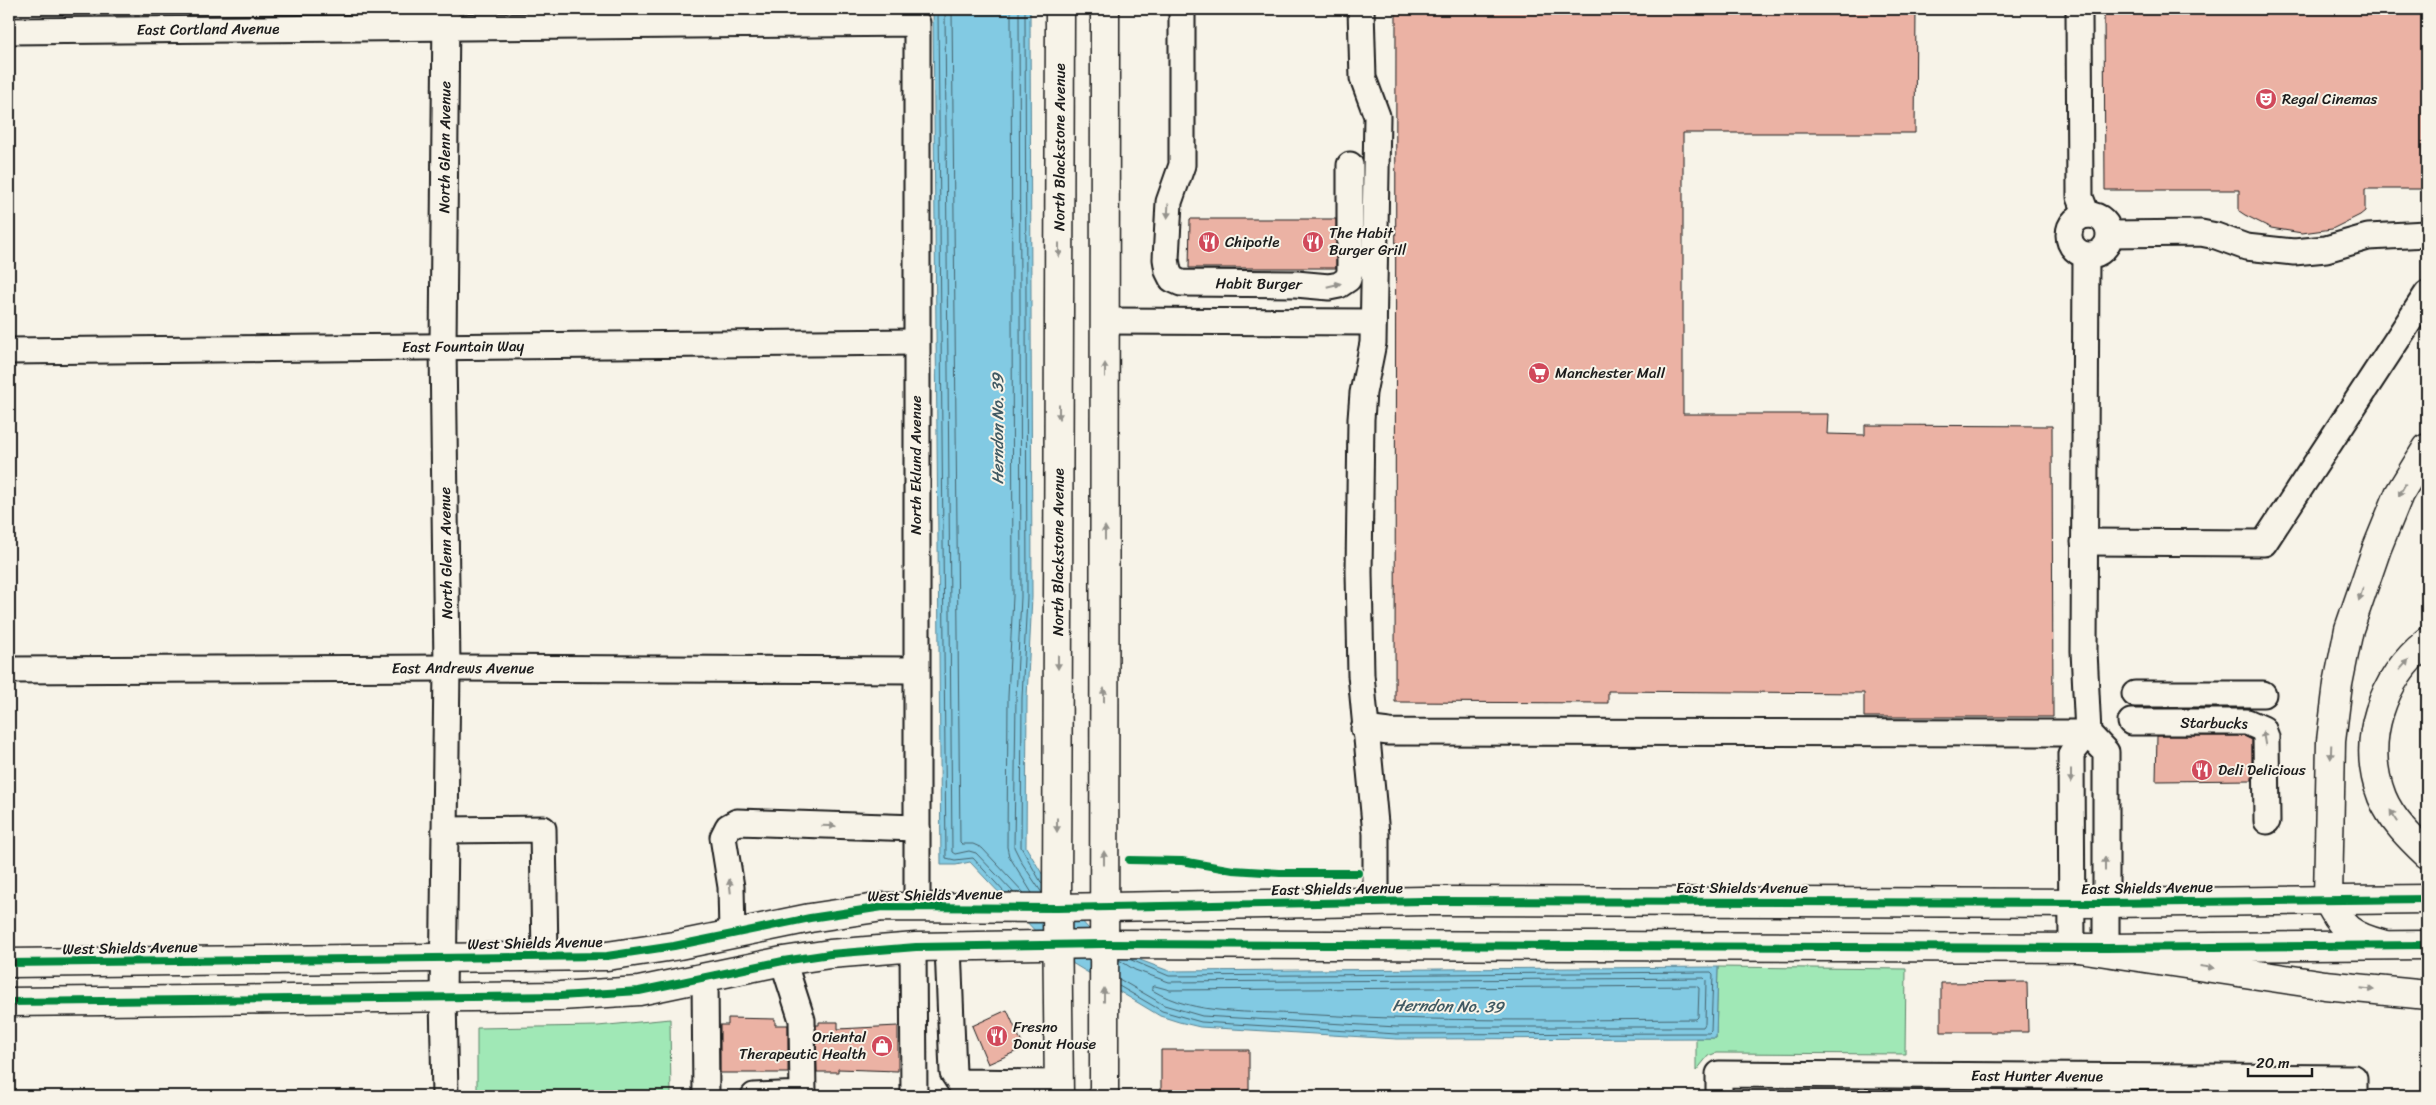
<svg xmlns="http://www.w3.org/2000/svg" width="2436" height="1105" viewBox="0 0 2436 1105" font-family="Sriracha,sans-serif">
	<rect width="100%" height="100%" fill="#f7f3e8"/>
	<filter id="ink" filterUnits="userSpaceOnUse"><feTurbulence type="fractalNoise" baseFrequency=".02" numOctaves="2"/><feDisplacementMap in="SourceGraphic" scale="10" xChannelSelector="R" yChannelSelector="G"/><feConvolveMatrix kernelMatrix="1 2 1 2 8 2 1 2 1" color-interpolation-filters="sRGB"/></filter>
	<g filter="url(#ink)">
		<path fill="#a0e8b6" stroke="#5e8269" d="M1718,967l188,2 -1,85 -189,-1 -8,3 -12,15v-33h20z
			M670,1019l1,77h-194v-68l121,-2z"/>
		<path fill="#82cae3" stroke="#598493" d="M933,9h97l2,588 -5,101 -1,149 21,35 42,47 51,31 29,11 549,-4 -2,71 -319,1 -197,-12 -21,-5 -19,-6 -103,-62 -87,-92 -14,3h-15z"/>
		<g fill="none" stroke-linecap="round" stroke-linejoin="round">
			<path stroke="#45626c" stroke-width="1" d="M938,9l8,849 9,2 18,-2 32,35
				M945,9l7,843 3,2 14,-3 7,2 38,40
				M952,9l8,833 2,2h11l9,4 42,45
				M1011,9l2,587 -5,101 -1,150 2,9 23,37
				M1019,9l2,588 -5,101 -2,149 8,16 20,30
				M1025,9l2,588 -5,101 -1,149 21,37
				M1119,979l45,26 38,11 195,11h306l2,-3 1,-44 -2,-2 -535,4 -34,-12 -16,-10
				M1119,986l43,25 39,11 196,12 299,-1h13l2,-2 2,-57 -2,-2 -542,4 -40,-17
				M1155,986l15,4 526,-4 3,2 -1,29 -2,2c-132,1 -264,3 -396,-5 -48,-3 -105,2 -148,-24v-3z"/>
		</g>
		<path fill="#ebb2a4" stroke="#1c1c1c" d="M1396,9h520l-1,124h-232v281h145l-1,20 38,1v-10l187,1 1,291h-189v-24l-256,-2v12l-213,-1z
			M2104,9h323v180h-62v22l-5,4 -28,14 -30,4 -31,-5 -26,-13 -6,-4v-21h-134z
			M1190,219h146v49h-147z
			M2157,736h87l8,4v40l-96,1z
			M2027,982l1,50h-87v-49z
			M1007,1010l17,38 -36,16 -16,-38z
			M728,1018l47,1v6h13v48h-68v-48h8z
			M819,1022h19v7l60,-3v45l-60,-2v3h-21l-1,-47h3z
			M1161,1050h88v46h-88z"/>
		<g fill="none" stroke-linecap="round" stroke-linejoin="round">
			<g stroke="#1c1c1c" stroke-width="29">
				<g id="minor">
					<path id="s1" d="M1182,9v156l-13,37 -3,57 2,12 4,8 9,4 115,1 33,3 10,-2 9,-6 2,-8v-106"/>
					<path d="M1361,9l2,69 14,38 -4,227 -10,50 -2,26 -2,153 2,103 15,159v68"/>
					<path d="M2079,9l1,188 7,18"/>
					<path id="s2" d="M9,31l908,-8v884"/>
					<circle cx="2089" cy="235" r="20"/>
					<path d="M2110,234l91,-1 15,3 30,11 48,5 32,-3 42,-12 59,-3"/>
					<path d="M2086,256l-2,395 4,82 18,19v196"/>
					<path d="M1105,321l268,1"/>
					<path id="s3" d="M9,351l907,-9"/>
					<path d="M2084,542l180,1 163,-249"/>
					<path id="s4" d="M9,670l438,-2 469,2"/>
					<path d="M2135,694h128"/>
					<path d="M2131,722h116l16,7 3,8 1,84"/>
					<path d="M1364,729l25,3 699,1"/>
					<path d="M445,830l98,-1 2,128"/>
					<path d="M732,934l-1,-47 -8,-50 5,-10 9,-5 180,6"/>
					<path d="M948,946l5,127 6,9 100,1"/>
					<path d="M913,947l1,149"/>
					<path d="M2072,947l-1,-193 17,-21"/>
					<path d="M705,977l1,119"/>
					<path id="s5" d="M445,1096l-2,-99 4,-329 -4,-321 3,-338"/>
					<path d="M754,1096l49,-2 -1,-74 -19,-59"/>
					<path id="s6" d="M1719,1096v-22l635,4v18"/>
				</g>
			</g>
			<g stroke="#1c1c1c" stroke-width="31">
				<g id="major">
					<path d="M9,963l598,-7 67,-10 136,-28 73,-11 174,1 367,-7 681,2 322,-4"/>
					<path d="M9,1002l551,-6 79,-5 144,-30 47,-7 86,-7 188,-3 1002,4 321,-3"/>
					<path id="s7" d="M1059,1096l-2,-188 3,-899"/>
					<path d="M1104,1096l1,-1087"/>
				</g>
			</g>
			<g stroke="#1c1c1c" stroke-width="31">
				<path id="highway" d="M2427,642c-45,36 -67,99 -45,155 9,22 28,41 45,57
					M2382,944c-28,-7 -43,-16 -54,-45l3,-158 7,-57 11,-55 28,-81 22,-54 28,-46
					M2072,947l253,38 102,10"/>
			</g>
			<use href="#minor" stroke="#f7f3e8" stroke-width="25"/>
			<use href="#major" stroke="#f7f3e8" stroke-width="28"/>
			<use href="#highway" stroke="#f7f3e8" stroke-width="28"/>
			<g stroke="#f7f3e8" stroke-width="11">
				<path id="cycleway" d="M1129,860l53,1 51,9 47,3h78
					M9,963l598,-7 67,-10 136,-28 73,-11 174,1 367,-7 681,2 322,-4
					M9,1002l551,-6 79,-5 144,-30 47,-7 86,-7 188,-3 1002,4 321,-3"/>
			</g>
			<use href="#cycleway" stroke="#00873e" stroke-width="8"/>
		</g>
		<defs><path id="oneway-solid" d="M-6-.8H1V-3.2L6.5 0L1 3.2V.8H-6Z" transform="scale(1.25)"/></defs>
		<g fill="#94928c">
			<use href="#oneway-solid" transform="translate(1168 211) rotate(93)"/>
			<use href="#oneway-solid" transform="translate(1059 250) rotate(90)"/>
			<use href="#oneway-solid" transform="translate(1334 285) rotate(-13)"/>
			<use href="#oneway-solid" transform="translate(1105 370) rotate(-90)"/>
			<use href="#oneway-solid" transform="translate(1059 412) rotate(90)"/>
			<use href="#oneway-solid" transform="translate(2402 490) rotate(119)"/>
			<use href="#oneway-solid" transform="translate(1105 533) rotate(-90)"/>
			<use href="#oneway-solid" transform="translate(2361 594) rotate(109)"/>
			<use href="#oneway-solid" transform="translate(1058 662) rotate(90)"/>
			<use href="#oneway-solid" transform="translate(2404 665) rotate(-49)"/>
			<use href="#oneway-solid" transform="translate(1104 695) rotate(-90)"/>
			<use href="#oneway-solid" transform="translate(2264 738) rotate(-100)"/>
			<use href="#oneway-solid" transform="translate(2331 752) rotate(92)"/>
			<use href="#oneway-solid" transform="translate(2071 776) rotate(90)"/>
			<use href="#oneway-solid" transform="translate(2394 816) rotate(-123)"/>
			<use href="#oneway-solid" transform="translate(1057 825) rotate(90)"/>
			<use href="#oneway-solid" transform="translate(829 826) rotate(2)"/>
			<use href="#oneway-solid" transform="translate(1104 858) rotate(-90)"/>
			<use href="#oneway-solid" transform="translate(2105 864) rotate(-90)"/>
			<use href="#oneway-solid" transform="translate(730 886) rotate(-96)"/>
			<use href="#oneway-solid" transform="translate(2207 967) rotate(8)"/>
			<use href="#oneway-solid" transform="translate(2368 989) rotate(6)"/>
			<use href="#oneway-solid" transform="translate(1104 995) rotate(-90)"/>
		</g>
	</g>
	<defs>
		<g id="theatre-disc" transform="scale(1.125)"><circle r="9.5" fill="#d1495b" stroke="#f7f3e8"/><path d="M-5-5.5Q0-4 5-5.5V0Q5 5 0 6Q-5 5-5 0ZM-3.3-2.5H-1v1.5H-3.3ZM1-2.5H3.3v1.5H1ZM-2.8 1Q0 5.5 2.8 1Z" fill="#fff"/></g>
		<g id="restaurant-disc" transform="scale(1.125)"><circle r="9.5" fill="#d1495b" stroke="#f7f3e8"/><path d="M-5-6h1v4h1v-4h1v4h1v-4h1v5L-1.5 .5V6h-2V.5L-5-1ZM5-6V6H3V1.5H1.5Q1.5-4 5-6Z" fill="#fff"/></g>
		<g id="supermarket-disc" transform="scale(1.125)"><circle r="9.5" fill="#d1495b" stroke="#f7f3e8"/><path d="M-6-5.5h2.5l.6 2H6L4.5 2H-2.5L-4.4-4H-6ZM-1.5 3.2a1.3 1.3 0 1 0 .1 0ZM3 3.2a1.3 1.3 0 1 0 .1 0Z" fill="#fff"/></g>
		<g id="shop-disc" transform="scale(1.125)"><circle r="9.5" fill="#d1495b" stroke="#f7f3e8"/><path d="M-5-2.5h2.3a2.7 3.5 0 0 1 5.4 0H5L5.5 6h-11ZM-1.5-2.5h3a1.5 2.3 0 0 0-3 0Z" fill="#fff"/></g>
	</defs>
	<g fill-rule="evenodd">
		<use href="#theatre-disc" x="2266" y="99"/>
		<use href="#restaurant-disc" x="1209" y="242"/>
		<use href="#restaurant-disc" x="1313" y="242"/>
		<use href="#supermarket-disc" x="1539" y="373"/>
		<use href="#restaurant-disc" x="2202" y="770"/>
		<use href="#restaurant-disc" x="997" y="1036"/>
		<use href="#shop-disc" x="882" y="1046"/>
	</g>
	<g text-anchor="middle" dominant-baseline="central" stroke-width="4" stroke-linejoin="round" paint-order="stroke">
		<g font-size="15" fill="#1c1c1c" stroke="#f7f3e8">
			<text stroke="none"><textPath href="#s2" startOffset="199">East Cortland Avenue</textPath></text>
			<text stroke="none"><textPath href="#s5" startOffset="949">North Glenn Avenue</textPath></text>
			<text stroke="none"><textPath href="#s7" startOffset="949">North Blackstone Avenue</textPath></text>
			<text stroke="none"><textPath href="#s1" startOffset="361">Habit Burger</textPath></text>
			<text stroke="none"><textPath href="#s3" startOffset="454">East Fountain Way</textPath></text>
			<text transform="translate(916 465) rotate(-90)">North Eklund Avenue</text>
			<text transform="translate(446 553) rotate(-91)">North Glenn Avenue</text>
			<text stroke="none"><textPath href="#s7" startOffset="544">North Blackstone Avenue</textPath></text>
			<text stroke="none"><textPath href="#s4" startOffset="454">East Andrews Avenue</textPath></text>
			<text transform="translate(2214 723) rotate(1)">Starbucks</text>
			<text x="1742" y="888">East Shields Avenue</text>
			<text transform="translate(2147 888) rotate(-1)">East Shields Avenue</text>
			<text transform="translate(1337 889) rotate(-1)">East Shields Avenue</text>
			<text transform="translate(935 895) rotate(-1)">West Shields Avenue</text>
			<text transform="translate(535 943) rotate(-1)">West Shields Avenue</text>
			<text transform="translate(130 948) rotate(-1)">West Shields Avenue</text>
			<text stroke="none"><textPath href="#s6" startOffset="340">East Hunter Avenue</textPath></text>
		</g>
		<g font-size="15" fill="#1c1c1c" stroke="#f7f3e8" text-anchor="start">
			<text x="2282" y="99">Regal Cinemas</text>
			<text x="1329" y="233">The Habit<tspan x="1329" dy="17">Burger Grill</tspan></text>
			<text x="1225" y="242">Chipotle</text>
			<text x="1555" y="373">Manchester Mall</text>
			<text x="2218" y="770">Deli Delicious</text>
			<text x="1013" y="1027">Fresno<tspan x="1013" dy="17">Donut House</tspan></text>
			<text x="866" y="1037" text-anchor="end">Oriental<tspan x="866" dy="17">Therapeutic Health</tspan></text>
		</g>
		<g font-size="16" font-style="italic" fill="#405962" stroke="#f7f3e8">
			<text transform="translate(997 429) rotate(-90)">Herndon No. 39</text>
			<text transform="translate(1448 1006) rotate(1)">Herndon No. 39</text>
		</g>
	</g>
	<rect width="2436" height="1105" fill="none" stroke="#f7f3e8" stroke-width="30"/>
	<rect x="15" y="15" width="2406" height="1075" fill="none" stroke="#1c1c1c" stroke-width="2" filter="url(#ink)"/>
	<path d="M2248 1068v8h64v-8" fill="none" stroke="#1c1c1c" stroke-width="2.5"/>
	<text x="2256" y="1068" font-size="15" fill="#1c1c1c" stroke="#f7f3e8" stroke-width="4" paint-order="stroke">20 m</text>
</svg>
